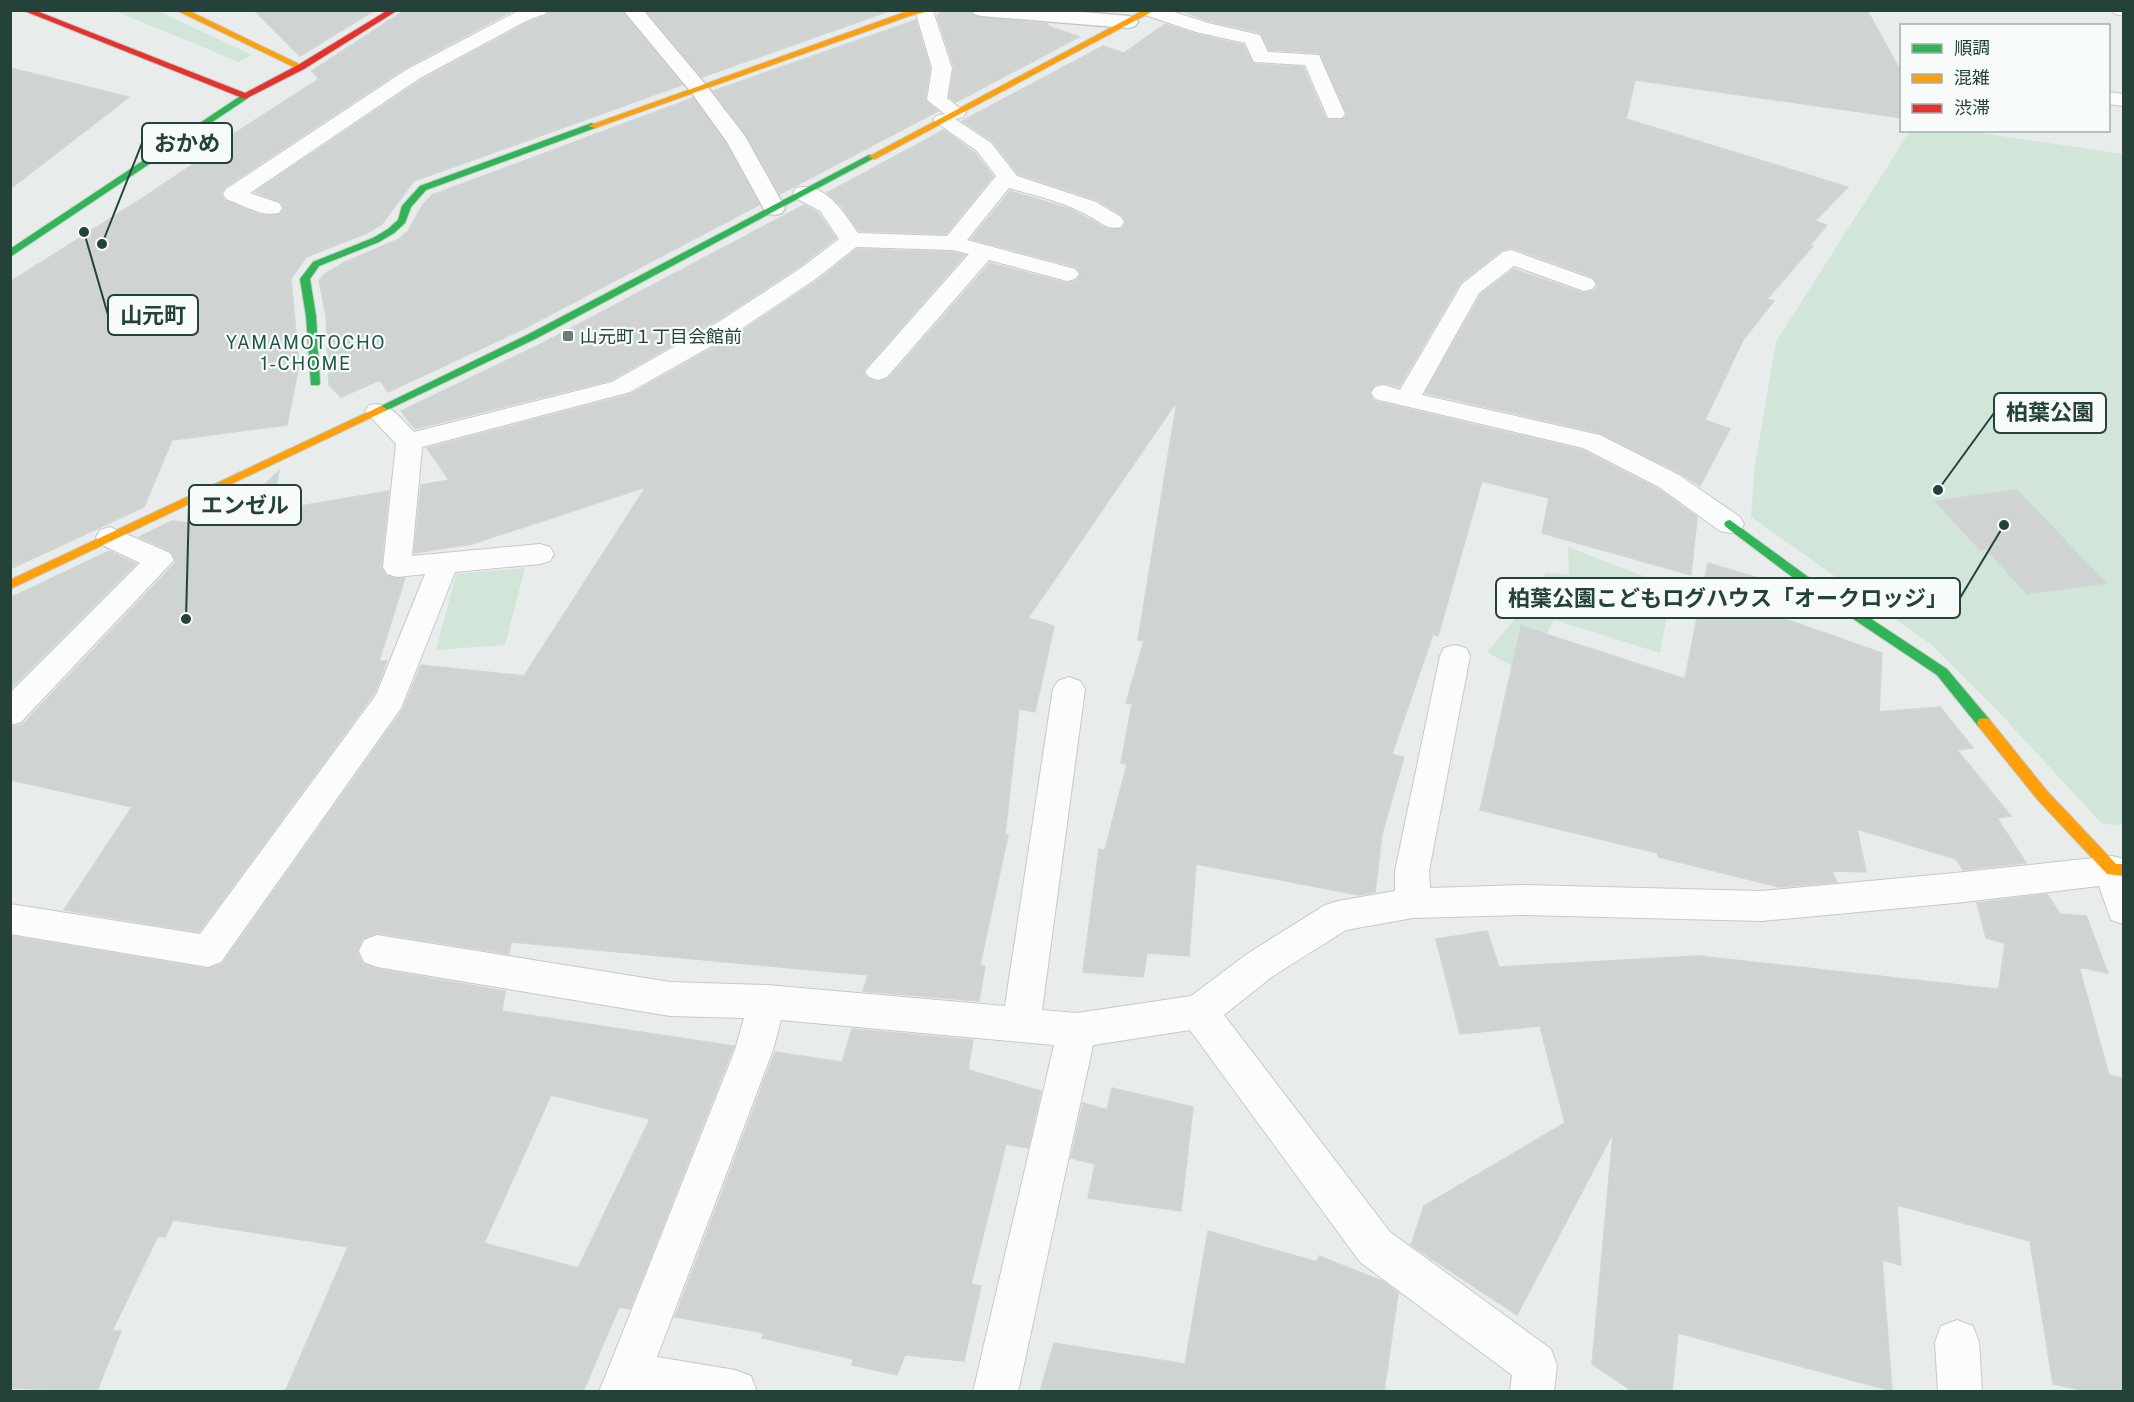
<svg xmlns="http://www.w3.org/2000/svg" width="2134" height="1402" viewBox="0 0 2134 1402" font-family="'Public Sans','Noto Sans JP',sans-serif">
	<rect width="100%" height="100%" fill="#e8edeb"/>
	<path fill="#d1e6d8" d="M115,11h43l94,44 -13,7z
		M1910,131h57l156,23v671l-21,-1 -106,-115 -64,-64 -181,-128 4,-53 21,-122z
		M1568,547l104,40 -12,66 -106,-33 -28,54 -39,-22 39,-46 20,-33 23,2z
		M525,568l-20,77 -69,5 20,-76z"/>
	<path fill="#cfd4d2" stroke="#d1d6d4" stroke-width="1.5" fill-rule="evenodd" d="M254,10h121l-75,46z
		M405,10h109l-109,58 -180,119 -4,6 3,7 35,14 20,1 5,-6 -3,-7 -26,-10 166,-112 108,-58 17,-6 4,-6h71l61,75 -268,96 -32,43 -15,9 -61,24 -15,22 8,86 -12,60 -115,15 -28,67 -134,62v-287l128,-81 97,-65 -3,-1 87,-56 -7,-8z
		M646,10h246l-190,67z
		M942,10h28l3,6 8,2 67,6v2l31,11 -123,65 -7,-5 5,-30 -17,-51z
		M1867,10l35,64v44l-267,-38 -9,39 222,68 -33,34 12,4 -17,20 3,1 -46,53 7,2 -31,39 -38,80 25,9 -30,57 -20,-13 -80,-40 -175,-40 56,-99 33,-25 69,24 10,-2 5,-6 -5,-8 -81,-29 -10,2 -42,33 -61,104 -15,-4 -9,2 -6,7 5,9 208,49 76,39 39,28 -6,58 -149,-42 7,-35 -67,-17 -44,155 -5,-2 -41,120 12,3 -22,77 -7,58 -16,3 -163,-31 -7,92 -42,-3 -4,24 -60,-5 16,-123 6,1 22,-86 -6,-1 11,-59 -6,-1 18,-62 -6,-1 39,-239 -149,217 26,8 -19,86 -16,-3 -14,126h3l-28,130 5,1 -6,35 -116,-10 5,-16 -357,-33 -2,12 -132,-21 -15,6 -5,13 6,12 14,5 128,22 -3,20 232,35 -104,263 -11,-2 -36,85h-298l63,-145 -175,-27 -8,17 -7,-1 -46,95h9l-24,60 -87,-3v-452l198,33 14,-5 181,-255 18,-44 103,11 122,-189 -174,57 -58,9 7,-68 28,-5 -22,-32 204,-54 108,-61 79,-53 39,-31 95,3 13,3 -102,116 4,7 10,4 12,-4 101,-115 76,20 10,-2 5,-7 -5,-7 -105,-28 39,-48 60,18 38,20 15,-1 3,-5 -3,-7 -26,-16 -79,-26 -25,-32 -31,-21 141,-75 21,7 41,-29 31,10 47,11 11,19 49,3 23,52 16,1 5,-5 -28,-62 -50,-3 -8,-17 -52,-12 -27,-10zM551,1095l99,24 -72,149 -94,-25z
		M916,20l14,48 -5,32 13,11 -158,83 -33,-59 -34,-44z
		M10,68l119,29 -119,92z
		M693,98l32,45 34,62 -236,124 -135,63 -8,-12 -39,17 -12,-12 -3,-69 -7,-36 7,-7 19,-11 54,-23 9,-8 14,-25 10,-11z
		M944,130l31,23 18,23 -47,58 -87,-3 -17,-24 -15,-14z
		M804,205l14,8 18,25 -36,28 -81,53 -108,61 -196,49 -14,-18 142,-68z
		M279,471l-8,40 118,-20 -8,76 5,9 19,2 -26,83h8l-13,33 -175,238 -135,-22 68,-103 -122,-27v-53l13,-3 153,-162 -5,-11 -32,-14 33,-16 49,5z
		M2017,490l89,93 -79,11 -41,-45 -6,1 -45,-49z
		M109,551l27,13 -126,125v-91z
		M1708,563l63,19 -6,30 117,41 -3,59 61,-5 33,41 -16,2 54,66 -14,2 29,45 -63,7 -7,-11 -99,-30 9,43 -34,-1 5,11 -58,5 -121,-30v-4l-178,-43 41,-184 164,53z
		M2047,894l13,20 26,2 22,57 -29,-6 30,108 15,3v314h-34l-37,-8 -23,-143 -133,-36 4,60 -19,-5 10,131 -214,-58 -6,59h-38l-42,-28 21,-231 -96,182 -106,-70 13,-39 141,-83 -25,-97 -80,8 -24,-95 51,-8 12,36 199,-11 298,33 3,-2 6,-44 -19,-5 -9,-35z
		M852,1029l121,11 -5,30 73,21 -13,57 -22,-4 -35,140 10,2 -17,75 -59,-6 -8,20 -45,-10 1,-6 -91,-21 2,-5 -89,-16 100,-265 67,10z
		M1112,1088l81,19 -12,104 -93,-13 7,-34 -24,-6 12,-55 24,7z
		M1208,1231l109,31 2,-6 63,25 16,12 -14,99h-344l14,-49 131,21z"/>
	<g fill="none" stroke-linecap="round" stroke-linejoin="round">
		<g stroke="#c5cac8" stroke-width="2">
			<path id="lane" d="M520,10h28l-3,4 -17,6 -108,58 -170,115 29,10 3,5 -3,5c-17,4 -37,-8 -53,-14l-3,-5 3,-5 180,-119z
				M915,10l18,1 19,57 -5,30 19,15 -3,4 -8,2 36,24 26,33 79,26 25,15 3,5 -3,5c-14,3 -19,-4 -30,-10 -26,-15 -54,-21 -82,-29l-42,52 108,29 4,5 -4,5 -8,2 -78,-21 -102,117 -9,3 -9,-3 -4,-5 4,-5 100,-113 -17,-4 -96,-3 -39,31 -79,53 -108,61 -208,55 -10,109 128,-12 10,3 4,7 -4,7 -10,3 -85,8 -54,136 -180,254 -13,5 -198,-33v-30l190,30 176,-239 49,-121 -28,3 -10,-3 -4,-7 13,-123 -31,-33 4,-6c20,-5 32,14 45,27l198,-50 108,-61 81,-53 38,-29 -19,-28 -24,-13 -3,-5 3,-5c29,-7 48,25 62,45l89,3 49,-60 -19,-25 -44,-31 3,-4 9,-2 -18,-14 5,-32z
				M1168,10l40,13 52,12 8,17 51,3 26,59 -3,4h-14l-23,-53 -51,-3 -9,-19 -49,-11 -51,-17 -3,-4z
				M2112,10h12v6l-9,-2z
				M2108,92l16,2v12l-16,-2z
				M1511,250l81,29 4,5 -4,5 -8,2 -70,-25 -35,27 -57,102 178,40 79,40 61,42 4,7 -4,7 -10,2 -10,-2 -61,-44 -76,-39 -208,-49 -4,-6 4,-6 9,-2 16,5 62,-106 41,-32z
				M110,527l60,26 4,7 -153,162 -11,3v-32l130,-130 -40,-19 -4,-7 4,-7z
				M1455,645l11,3 4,8 -41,215 1,17 93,-3 238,6 194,-18 157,-17 12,3v65l-13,-4 -12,-34 -144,17 -194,18 -238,-6 -110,3 -67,12 -73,46 -49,39 166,217 161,117 6,16 -3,27h-44l2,-17 -152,-113 -170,-232 -97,15 -75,347h-45l81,-347 -273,-25 -8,30 -116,307 78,13 16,6 6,16h-158l136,-342 9,-32 -74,-2 -293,-49 -13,-5 -5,-11 5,-11 13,-5 293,47 97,3 238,21 48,-317 5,-8 11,-4 11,4 5,8 -43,321 35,3 114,-17 56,-42 78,-49 13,-4 57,-10v-20l45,-215 4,-8z
				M1957,1320l16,6 6,16 3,50h-44l-3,-50 6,-16z"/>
		</g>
		<g stroke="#c5cac8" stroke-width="3">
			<path id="street" d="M623,10h20l62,74 40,52 40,72 -3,5 -8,2 -8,-2 -39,-71 -36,-50z
				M972,10h85l71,6 7,2 3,4 -3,4 -7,2 -147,-12 -7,-2z"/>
		</g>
		<g stroke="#c3cbc8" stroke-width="2">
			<path id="fast" d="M245,93l4,3 -1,2 -238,159v-8z
				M592,123l4,3 -1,2 -169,62 -15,17 -6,16 -11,10 -15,9 -60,24 -9,13 6,37 4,67 -1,2h-8l-5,-69 -6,-37 13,-17 60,-24 15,-9 10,-9 4,-14 18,-20z
				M869,155l7,2 -339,181 -152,73h-8l-2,-2 154,-75z
				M1730,520l85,62 132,87 42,50 2,4 -2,4h-10l-42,-52 -130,-87 -81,-61 -2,-3 2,-3z"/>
		</g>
		<g stroke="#c3cbc8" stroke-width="2">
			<path id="slow" d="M176,10h11l118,57 -7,2z
				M935,10l-23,5 -317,113 -7,-2 320,-115z
				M1144,10h11l-280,149 -7,-2z
				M381,406l6,3 -2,2 -375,178v-9z
				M1984,718l5,1 58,72 69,73h8v12l-17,-2 -70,-75 -58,-72 -2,-4 2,-4z"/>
		</g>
		<g stroke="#c3cbc8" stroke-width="2">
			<path id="jam" d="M22,10h12l211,83 53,-28 90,-55h10l-94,59 -59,30z"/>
		</g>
		<use href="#lane" fill="#fcfcfc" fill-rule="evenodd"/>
		<use href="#street" fill="#fcfcfc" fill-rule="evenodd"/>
		<use href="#fast" fill="#30b455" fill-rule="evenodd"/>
		<use href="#slow" fill="#ff9f0a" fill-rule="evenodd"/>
		<use href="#jam" fill="#e5322d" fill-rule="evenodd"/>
	</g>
	<rect fill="#697e78" stroke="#f7fbf9" stroke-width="2" x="562" y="330" width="12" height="12" rx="3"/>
	<g text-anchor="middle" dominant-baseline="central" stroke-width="4.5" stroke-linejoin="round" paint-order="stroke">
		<g font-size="18" fill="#24423a" stroke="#f7fbf9" text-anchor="start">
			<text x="580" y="336">山元町１丁目会館前</text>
		</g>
		<g font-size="18" letter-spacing="1.5" fill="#1f5548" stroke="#f7fbf9">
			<text x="306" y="342">YAMAMOTOCHO<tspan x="306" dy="21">1-CHOME</tspan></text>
		</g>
	</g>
	<path fill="none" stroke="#24423a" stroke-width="2" d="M102 244L142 143M84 232L108 315M1938 490L1994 413M186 619L189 505M2004 525L1960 598"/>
	<g fill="#24423a" stroke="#f7fbf9" stroke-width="2">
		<circle cx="102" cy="244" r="6"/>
		<circle cx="84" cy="232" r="6"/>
		<circle cx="1938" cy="490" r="6"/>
		<circle cx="186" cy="619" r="6"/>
		<circle cx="2004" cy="525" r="6"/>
	</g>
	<g fill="#f7fbf9" stroke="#24423a" stroke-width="2">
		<rect x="142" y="123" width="90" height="40" rx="6"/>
		<rect x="108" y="295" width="90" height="40" rx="6"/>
		<rect x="1994" y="393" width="112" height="40" rx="6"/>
		<rect x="189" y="485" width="112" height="40" rx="6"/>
		<rect x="1496" y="578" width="464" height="40" rx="6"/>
	</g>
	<g font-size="22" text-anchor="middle" font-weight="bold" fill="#24423a">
		<text x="187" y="151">おかめ</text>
		<text x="153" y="323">山元町</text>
		<text x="2050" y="420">柏葉公園</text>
		<text x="245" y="513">エンゼル</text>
		<text x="1728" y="606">柏葉公園こどもログハウス「オークロッジ」</text>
	</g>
	<rect width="2134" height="1402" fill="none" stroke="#24423a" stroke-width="24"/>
	<rect x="1900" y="24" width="210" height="108" fill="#f7fbf9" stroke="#a3b1ad" stroke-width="1.5"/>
	<rect x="1912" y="44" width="30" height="9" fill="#30b455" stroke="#a3b1ad" stroke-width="1.5"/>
	<text x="1954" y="54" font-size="18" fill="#24423a">順調</text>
	<rect x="1912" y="74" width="30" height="9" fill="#ff9f0a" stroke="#a3b1ad" stroke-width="1.5"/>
	<text x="1954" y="84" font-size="18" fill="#24423a">混雑</text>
	<rect x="1912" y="104" width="30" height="9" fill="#e5322d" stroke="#a3b1ad" stroke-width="1.5"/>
	<text x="1954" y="114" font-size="18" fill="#24423a">渋滞</text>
</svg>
